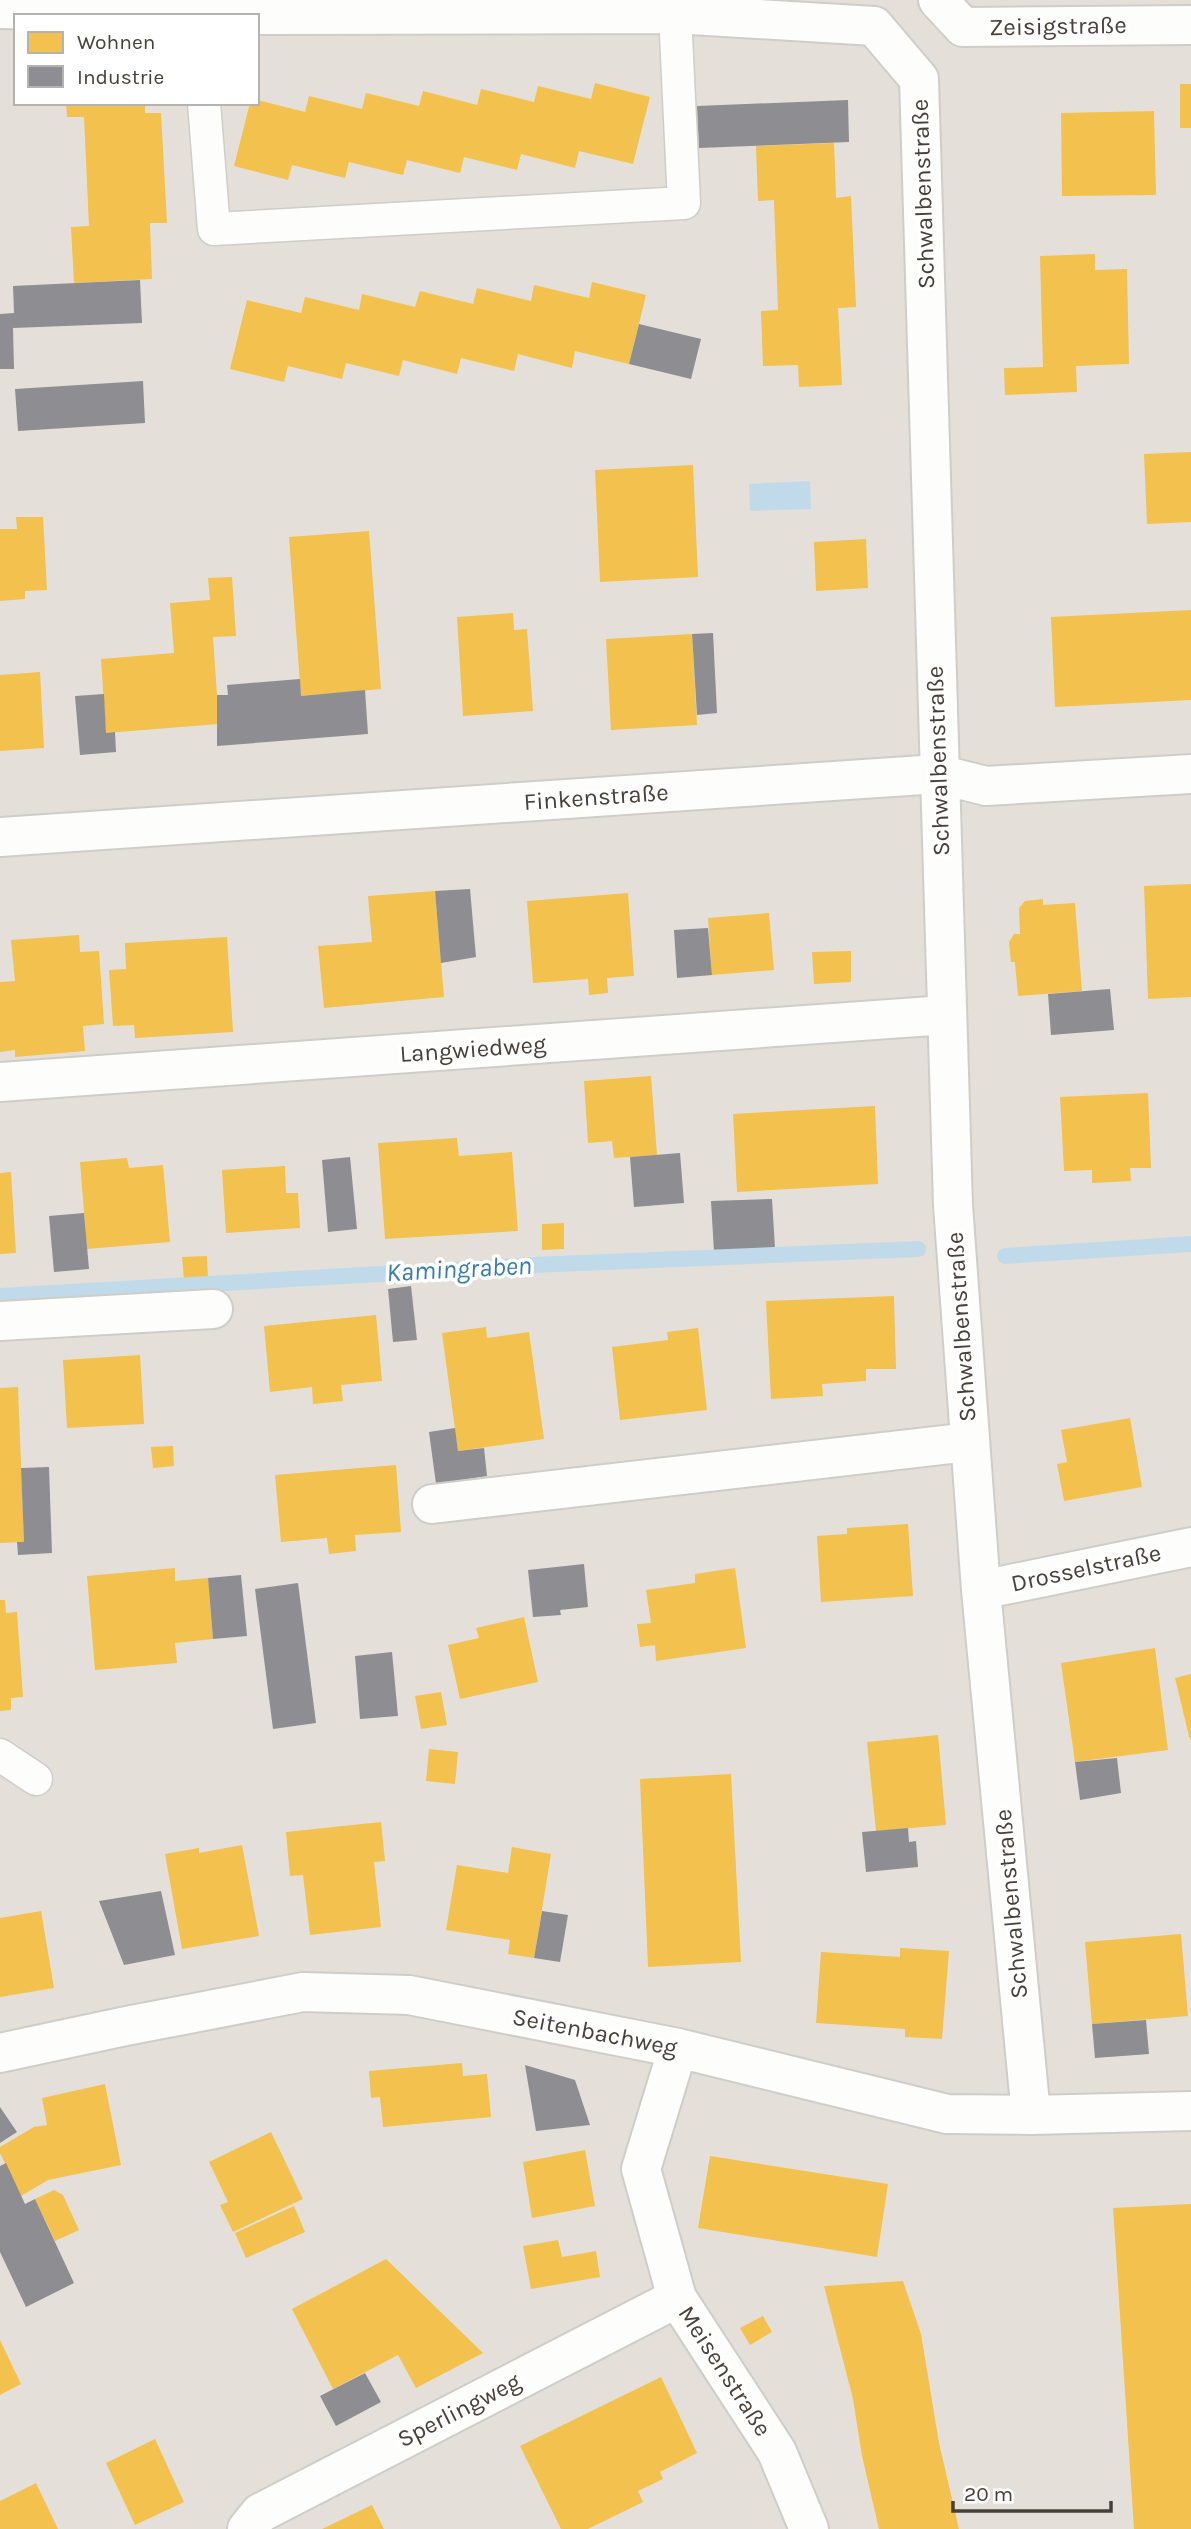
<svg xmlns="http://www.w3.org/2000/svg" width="1191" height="2529" viewBox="0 0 1191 2529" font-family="Karla,sans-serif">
	<rect width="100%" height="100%" fill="#f1efeb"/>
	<path fill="#e4e0d9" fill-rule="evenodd" d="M0,0h1191v2529h-1191zM16,16h241v87h-241z"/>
	<path fill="#c0daea" d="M810,481l1,28 -61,2 -1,-27z"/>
	<path fill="#f2c14e" d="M595,83l55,14 -17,67 -54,-13 -4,17 -54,-14 -4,16 -53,-13 -4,16 -53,-13 -4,15 -54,-13 -4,16 -53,-13 -4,15 -54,-14 16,-63h7v-3l48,12 4,-16 53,13 4,-16 53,13 4,-15 54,14 4,-16 53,13 4,-16 53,13z
		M1180,84h11v44h-11z
		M66,103h79v10h16l6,110h-17l2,56 -78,4 -3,-56 18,-1 -5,-109h-17z
		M1154,111l2,84 -94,1 -1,-83z
		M834,143l2,55 15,-2 5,111 -18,1 4,77 -43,2 -1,-22 -35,1 -2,-55 17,-1 -4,-110 -16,1 -2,-55z
		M1095,254v16l32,-1 2,95 -53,2 1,26 -72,3 -1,-27 39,-1 -3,-111z
		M592,282l54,13 -17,69 -54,-13 -3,17 -54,-14 -4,17 -53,-13 -4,16 -54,-14 -4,16 -53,-13 -4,16 -54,-13 -4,16 -54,-13 17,-69 54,13 4,-16 54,13 3,-16 53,13 5,-16 53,13 4,-16 54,13 3,-16 55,13z
		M1191,452v70l-44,2 -3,-70z
		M693,465l5,112 -98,5 -5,-112z
		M16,517h27l4,73 -22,1v8l-25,2v-72h17z
		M369,531l12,158 -80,7 -12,-159z
		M866,539l2,49 -52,3 -2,-49z
		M232,577l4,59 -23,1 6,87 -113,9 -5,-74 73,-6 -4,-50 40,-3 -2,-22z
		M1191,610v90l-136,7 -4,-90z
		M513,613l1,17 13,-1 6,82 -70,5 -6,-99z
		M692,634l5,91 -86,5 -5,-91z
		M40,672l4,76 -44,3v-76z
		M1191,884v113l-43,2 -4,-113z
		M435,891l9,106 -120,11 -6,-62 54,-4 -4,-46z
		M628,893l6,83 -27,2 1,15 -19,2 -1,-16 -55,4 -6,-82z
		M1043,899v6l32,-2 7,88 -64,5 -3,-34h-4l-2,-20 5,-8h6l-1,-26 6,-7z
		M769,913l5,57 -62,5 -4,-57z
		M79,935l1,17 19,-1 5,73 -21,2 2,25 -70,6v-7l-15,2v-70l15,-1 -4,-41z
		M227,937l6,95 -98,6 -1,-13 -21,1 -4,-56 17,-1 -1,-26z
		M851,951v31l-37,2 -2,-32z
		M651,1076l6,79 -43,3 -2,-17 -24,2 -4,-62z
		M1148,1093l3,75h-21l1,13 -39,2v-13l-28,1 -4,-74z
		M875,1106l3,78 -141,8 -4,-78z
		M457,1138l2,18 53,-4 6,79 -133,8 -7,-96z
		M127,1158l2,10 34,-3 7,77 -83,7 -7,-87z
		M285,1166l1,27h12l2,35 -74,5 -4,-63z
		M11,1172l5,81 -16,1v-81z
		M564,1223v26l-22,1v-26z
		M207,1256l1,23 -24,1 -2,-23z
		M894,1296l2,73h-30v12l-44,3 1,12 -52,3 -5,-98z
		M376,1315l6,66 -41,4 2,16 -30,3 -1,-17 -42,5 -6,-66z
		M486,1327l1,11 42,-6 15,107 -86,12 -16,-118z
		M698,1328l9,82 -87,10 -8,-73 56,-7 -1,-8z
		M140,1355l4,69 -77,4 -4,-68z
		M18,1387l6,155 -24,1v-155z
		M1130,1418l12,69 -78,14 -7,-37 10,-2 -6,-32z
		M173,1446l1,20 -21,2 -2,-21z
		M396,1465l5,67 -46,3 1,16 -27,3 -2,-16 -46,4 -6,-67z
		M908,1524l5,72 -92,6 -4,-66 30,-2v-6z
		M175,1568v13l33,-3 5,61 -38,4 2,20 -82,7 -8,-94z
		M735,1568l11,80 -90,13 -1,-16 -15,2 -3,-23 14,-1 -5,-33 49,-7v-9z
		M0,1600h5l1,13 11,-1 6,85 -12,1v12l-11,1z
		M524,1617l14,65 -78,17 -12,-54 31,-7 -3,-10z
		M1155,1648l13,102 -93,12 -14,-99z
		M1191,1674v66h-1l-15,-62z
		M441,1692l6,33 -26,4 -6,-33z
		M938,1735l8,90 -70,6 -9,-89z
		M429,1749l29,3 -3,32 -29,-3z
		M731,1774l10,188 -93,5 -8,-188z
		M381,1822l4,39 -11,1 7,65 -71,8 -7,-60 -13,1 -4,-44z
		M242,1845l17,91 -77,13 -17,-95 34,-6v5z
		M512,1847l39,7 -17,104 -26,-4 2,-14 -64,-10 11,-65 51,8z
		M41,1911l13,77 -54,9v-79z
		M1181,1934l7,82 -96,8 -7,-82z
		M900,1948l49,3 -7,88 -37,-2v-8l-89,-6 5,-71 79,5z
		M462,2063l1,13 24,-2 4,43 -108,10 -3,-30 -9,1 -2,-27z
		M105,2084l16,81 -73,15 -27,16 -21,-43v-6l34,-20 13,-2 -5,-27z
		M271,2132l32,67 -70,33 -13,-27 8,-3 -19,-40z
		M585,2150l10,56 -63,12 -9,-56z
		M710,2156l178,28 -11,73 -179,-29z
		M54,2190l9,5 16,35 -24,11 -20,-42z
		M1191,2204v325h-57l-21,-321z
		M294,2206l11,26 -59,26 -11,-25z
		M558,2240l4,17 34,-6 4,26 -69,12 -8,-43z
		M386,2259l97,94 -67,35 -18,-33 -65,34 -41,-80z
		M903,2281l18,53 18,109 20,86h-80l-17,-73 -9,-57 -29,-113z
		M763,2316l9,16 -22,13 -10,-17z
		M0,2340l21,44 -21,11z
		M661,2377l36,76 -37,19 3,7 -25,12 5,11 -55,27h-27l-41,-83z
		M155,2439l29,63 -49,23 -29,-62z
		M36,2483l22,46h-58v-28z
		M372,2505l12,24h-62z"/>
	<path fill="#8d8d92" d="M848,100l1,42 -150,6 -2,-42z
		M140,280l2,43 -129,5 1,41h-14v-55l14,-1 -1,-27z
		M639,324l62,15 -10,40 -62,-15z
		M143,381l2,42 -127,8 -3,-42z
		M713,633l4,80 -20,2 -5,-81z
		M300,679l1,17 64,-6 3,44 -151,12v-51h11l-1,-10z
		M104,694l2,39 9,-1 1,20 -36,3 -5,-59z
		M470,889l6,68 -35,6 -6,-72z
		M708,928l4,47 -35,3 -3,-48z
		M1110,989l4,41 -63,5 -3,-41z
		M680,1153l4,50 -50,4 -4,-50z
		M350,1157l7,72 -29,3 -6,-72z
		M772,1199l3,49 -61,4 -3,-51z
		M84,1213l5,56 -35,3 -5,-56z
		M411,1286l6,54 -24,2 -5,-53z
		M455,1428l3,23 26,-3 3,28 -51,8 -7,-52z
		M49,1467l3,86 -34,2 -1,-13h7l-3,-74z
		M584,1564l4,43 -28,3 1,5 -28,2 -5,-47z
		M241,1575l6,61 -34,3 -5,-61z
		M298,1583l18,140 -43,6 -18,-140z
		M392,1652l6,64 -38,3 -5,-63z
		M1117,1758l4,35 -41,7 -5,-38z
		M908,1828l1,14 7,-1 2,26 -52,5 -4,-40z
		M161,1891l14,64 -51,10 -25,-64z
		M542,1911l26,4 -8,47 -26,-4z
		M1146,2020l3,34 -54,4 -3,-34z
		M525,2065l50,15 15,45 -54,6z
		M0,2107l17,25 -17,11z
		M6,2163l19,41 10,-5 39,84 -48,24 -26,-55v-86z
		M365,2373l16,29 -45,24 -16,-30z"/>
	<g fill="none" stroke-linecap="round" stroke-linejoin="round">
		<path stroke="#c0daea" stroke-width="16" d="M1005,1256l186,-12
			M0,1296l535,-31 383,-16"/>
		<g stroke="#cfcdc9" stroke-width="35">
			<path id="service" d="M204,103l10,126 470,-26 -9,-189
				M0,1755l36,24"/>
		</g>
		<g stroke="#cfcdc9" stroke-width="42">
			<path id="minor" d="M938,0l25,27 228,-2
				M0,9l266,6 409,-1 199,12 45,53 34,1126 28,385 50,525
				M0,837l938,-63 48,12 205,-12
				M0,1082l946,-67
				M0,1321l213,-12
				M432,1504l537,-62
				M981,1590l210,-43
				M678,2048l-37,121 36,129 100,154 32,77
				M0,2053l126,-27 177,-34 106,3 269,53 269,66 84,1 160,-4
				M247,2529l13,-16 417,-215"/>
		</g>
		<use href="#service" stroke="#fdfdfc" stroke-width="32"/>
		<use href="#minor" stroke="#fdfdfc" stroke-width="38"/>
	</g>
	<g text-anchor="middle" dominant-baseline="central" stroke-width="7" stroke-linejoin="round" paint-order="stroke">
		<g font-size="24" fill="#464038" stroke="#fff">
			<text transform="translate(1058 26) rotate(-1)">Zeisigstraße</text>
			<text transform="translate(923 194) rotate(-92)">Schwalbenstraße</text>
			<text transform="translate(938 761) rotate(-92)">Schwalbenstraße</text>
			<text transform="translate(596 797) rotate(-4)">Finkenstraße</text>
			<text transform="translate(473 1049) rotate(-4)">Langwiedweg</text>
			<text transform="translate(961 1327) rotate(-94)">Schwalbenstraße</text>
			<text transform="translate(1086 1568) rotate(-12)">Drosselstraße</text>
			<text transform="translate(1011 1904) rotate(-95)">Schwalbenstraße</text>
			<text transform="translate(595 2032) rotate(11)">Seitenbachweg</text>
			<text transform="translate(725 2371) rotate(57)">Meisenstraße</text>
			<text transform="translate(459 2410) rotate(-27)">Sperlingweg</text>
		</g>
		<g font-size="26" font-style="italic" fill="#3a7ca8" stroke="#fff">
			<text transform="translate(459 1269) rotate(-3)">Kamingraben</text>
		</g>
	</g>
	<rect x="14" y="14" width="245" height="91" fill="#ffffff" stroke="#b5b3af" stroke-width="2"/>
	<rect x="28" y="32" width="35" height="21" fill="#f2c14e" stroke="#b5b3af" stroke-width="2"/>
	<text x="77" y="49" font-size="21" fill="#464038">Wohnen</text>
	<rect x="28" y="66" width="35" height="21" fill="#8d8d92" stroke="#b5b3af" stroke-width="2"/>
	<text x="77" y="84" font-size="21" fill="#464038">Industrie</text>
	<path d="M953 2501v10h158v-10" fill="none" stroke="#464038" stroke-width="3.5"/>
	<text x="964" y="2501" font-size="21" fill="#464038" stroke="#ffffff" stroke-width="5" paint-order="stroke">20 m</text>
</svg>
